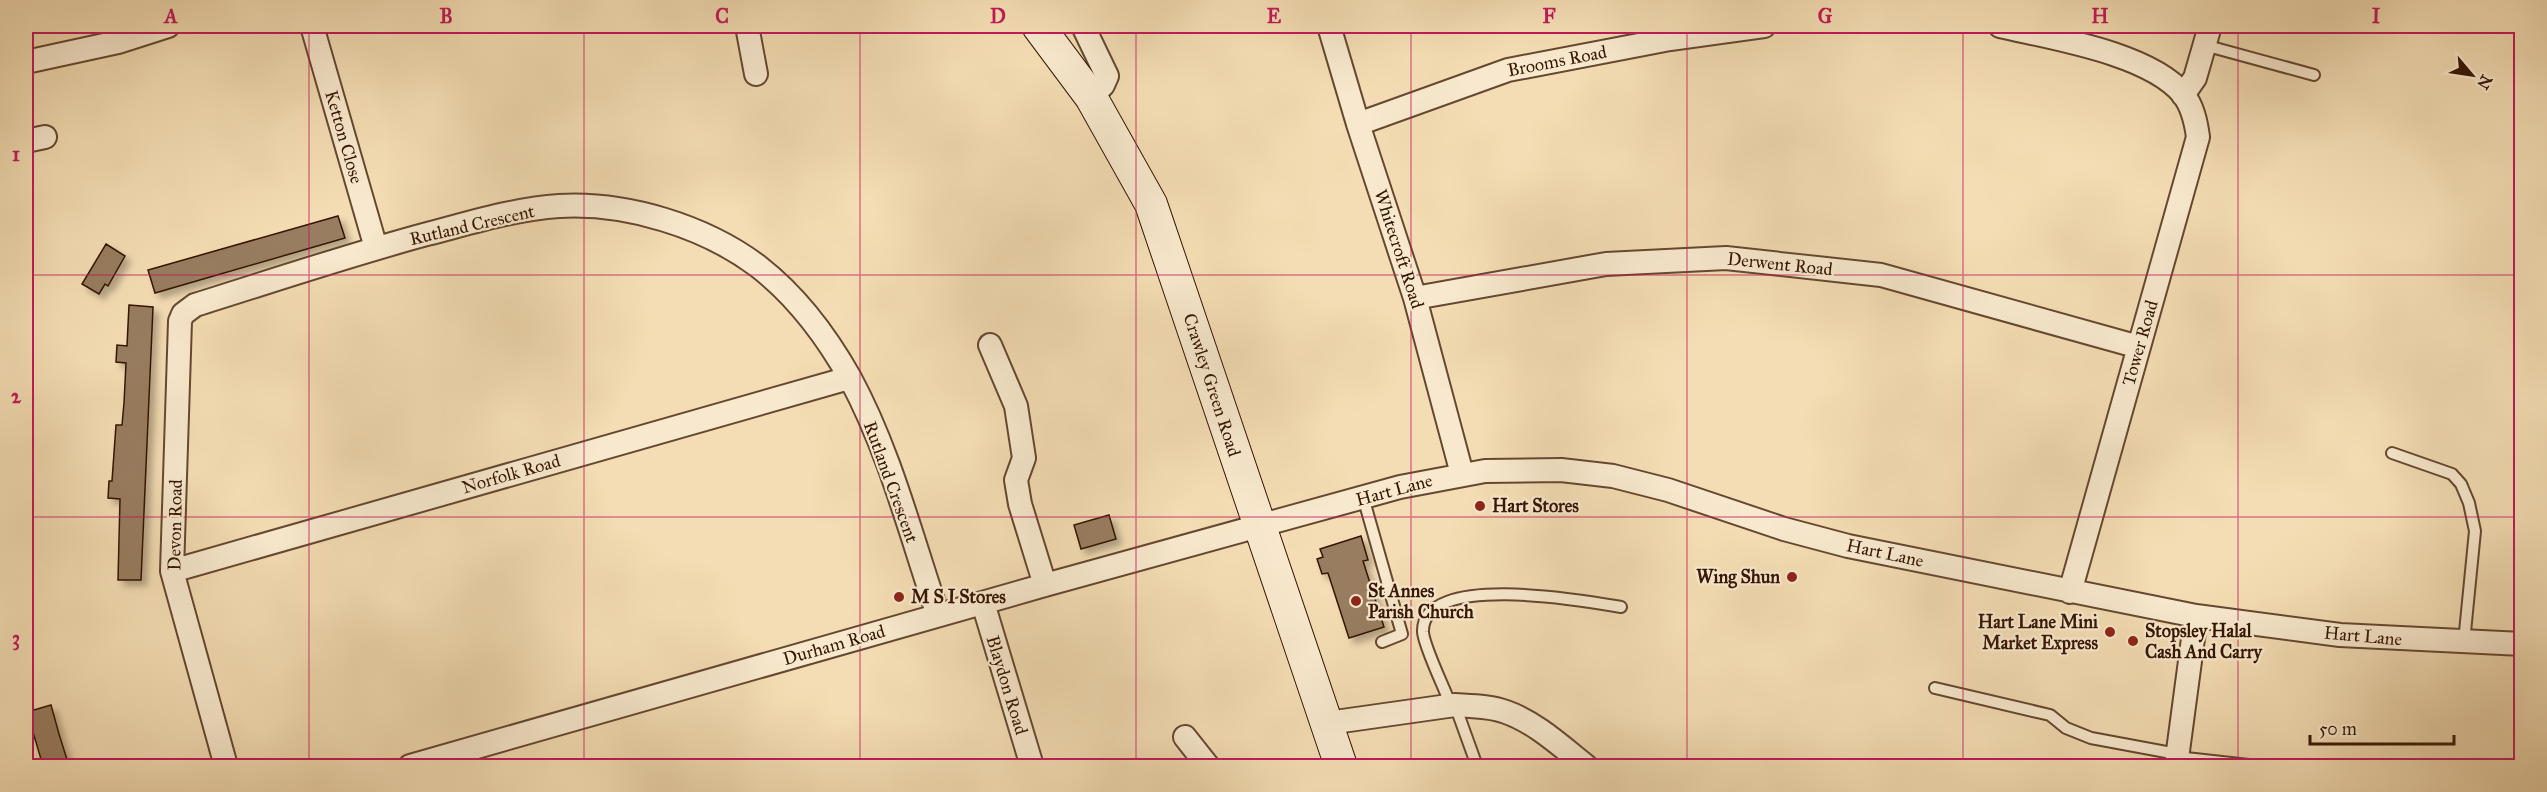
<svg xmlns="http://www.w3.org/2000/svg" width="2547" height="792" viewBox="0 0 2547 792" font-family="'IM FELL Great Primer',serif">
	<defs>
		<filter id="shadow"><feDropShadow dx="5.5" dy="5.5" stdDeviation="3" flood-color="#0004"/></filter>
	</defs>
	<rect width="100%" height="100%" fill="#f4ddb4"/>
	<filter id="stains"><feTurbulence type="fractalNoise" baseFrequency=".00333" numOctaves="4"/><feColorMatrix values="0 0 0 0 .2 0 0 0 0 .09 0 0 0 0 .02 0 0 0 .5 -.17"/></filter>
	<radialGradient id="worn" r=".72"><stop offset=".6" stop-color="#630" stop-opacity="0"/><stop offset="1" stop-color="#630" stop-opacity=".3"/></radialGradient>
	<path fill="#987d60" stroke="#351604" stroke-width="1.5" filter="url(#shadow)" d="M338,216l7,22 -190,55 -7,-23z
		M106,244l19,12 -17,30 -3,-2 -6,10 -17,-10z
		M129,305l24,2 -12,273h-23l2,-81 -12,-1 1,-17h3l4,-56h6l2,-22 2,-40 -10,-1 1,-17 10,1z
		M1109,515l7,24 -35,10 -7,-24z
		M1361,536l7,24 -5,1 21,66 -35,11 -21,-65 -6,1 -5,-15 6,-2 -3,-8z
		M51,705l8,29 10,32h-26l-5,-17 -11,-37z"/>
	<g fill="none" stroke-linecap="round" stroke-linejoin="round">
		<g stroke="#654830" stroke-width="14">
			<path id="lane" d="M2204,45l110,30
				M2392,453l60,21 9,10 8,19 6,28 -11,111
				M1363,497l39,137 -20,8
				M1935,688l115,27 16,13 25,10 86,16
				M1455,705l22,61
				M1451,706c-6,-17 -27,-59 -28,-74 -2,-61 163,-31 198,-25
				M2177,757l81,9"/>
		</g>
		<g stroke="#654830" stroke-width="26">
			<path id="street" d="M312,26l64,222
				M747,26l9,48
				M1083,26l24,50 -4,9 -12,12
				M1329,26l29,98 57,174 47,176
				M2000,26c51,12 149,27 183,68 10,13 13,28 15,43l-128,455
				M26,62l92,-20 50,-16
				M2183,95l12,-17 15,-52
				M1358,124l150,-54 162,-31 94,-13
				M26,141l19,-4
				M1415,298l191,-34 120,-6 155,17 258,72
				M990,345l26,61 8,52 -8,22 4,24 25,81
				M172,571l677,-193
				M983,603l49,163
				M1328,723l127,-18c16,1 36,1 51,7 29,10 56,35 80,54
				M1185,737l23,29
				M226,766l-54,-195 8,-250 3,-7 12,-9c77,-24 154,-50 232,-71 43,-11 87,-25 132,-28 67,-4 146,20 200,61 37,29 68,70 91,111 40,74 61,158 88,237
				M410,766l635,-181 355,-98 85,-16 76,-1 52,6 55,14 116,39 64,17 348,70 144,19 182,9
				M2176,766l20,-150"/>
		</g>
		<g stroke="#351604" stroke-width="34">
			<path id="secondary" d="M1038,26l53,71 60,107 190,562"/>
		</g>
		<use href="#lane" stroke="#f8e9ce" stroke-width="10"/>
		<use href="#street" stroke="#f8e9ce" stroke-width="22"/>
		<use href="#secondary" stroke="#f8e9ce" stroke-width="32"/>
	</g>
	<path fill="none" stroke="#c2185b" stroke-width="1.5" stroke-opacity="0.55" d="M309,26v740M584,26v740M860,26v740M1136,26v740M1411,26v740M1687,26v740M1963,26v740M2238,26v740M26,275h2496M26,517h2496"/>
	<g fill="#8f2418" stroke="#f8e9ce" stroke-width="2">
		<circle cx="1480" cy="506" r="6"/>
		<circle cx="1792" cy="577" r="6"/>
		<circle cx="899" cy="597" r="6"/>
		<circle cx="1356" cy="601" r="6"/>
		<circle cx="2110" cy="632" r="6"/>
		<circle cx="2133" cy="641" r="6"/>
	</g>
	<g text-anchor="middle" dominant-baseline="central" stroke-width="4.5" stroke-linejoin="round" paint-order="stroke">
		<g font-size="18" fill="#351604" stroke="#f8e9ce">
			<text transform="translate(1557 61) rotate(-11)">Brooms Road</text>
			<text transform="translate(344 137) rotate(74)">Ketton Close</text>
			<text transform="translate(472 225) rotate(-13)">Rutland Crescent</text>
			<text transform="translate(1399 249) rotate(72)">Whitecroft Road</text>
			<text transform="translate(1780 264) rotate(6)">Derwent Road</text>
			<text transform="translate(2140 343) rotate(-74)">Tower Road</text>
			<text transform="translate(1212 385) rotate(72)">Crawley Green Road</text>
			<text transform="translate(511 474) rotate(-16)">Norfolk Road</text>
			<text transform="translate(891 482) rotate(70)">Rutland Crescent</text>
			<text transform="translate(1394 490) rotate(-15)">Hart Lane</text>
			<text transform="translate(175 525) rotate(-89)">Devon Road</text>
			<text transform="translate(1885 553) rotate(12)">Hart Lane</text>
			<text transform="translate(2363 636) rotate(5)">Hart Lane</text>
			<text transform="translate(834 645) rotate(-16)">Durham Road</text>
			<text transform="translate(1007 685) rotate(73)">Blaydon Road</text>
		</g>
		<g font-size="18" font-weight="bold" fill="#351604" stroke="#f8e9ce" text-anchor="start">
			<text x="1492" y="506">Hart Stores</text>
			<text x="1780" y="577" text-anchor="end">Wing Shun</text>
			<text x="1368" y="591">St Annes<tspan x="1368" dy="21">Parish Church</tspan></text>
			<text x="911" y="597">M S I Stores</text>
			<text x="2098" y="622" text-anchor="end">Hart Lane Mini<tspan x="2098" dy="21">Market Express</tspan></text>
			<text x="2145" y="631">Stopsley Halal<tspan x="2145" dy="21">Cash And Carry</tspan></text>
		</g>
	</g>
	<rect width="2547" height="792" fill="none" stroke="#f4ddb4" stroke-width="66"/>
	<g transform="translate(2472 75) rotate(119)" stroke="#f8e9ce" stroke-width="4.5" paint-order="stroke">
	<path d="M0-4.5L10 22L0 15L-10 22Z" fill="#351604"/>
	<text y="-9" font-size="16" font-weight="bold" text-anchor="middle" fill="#351604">N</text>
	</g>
	<path d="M2310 735v9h144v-9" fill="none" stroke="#351604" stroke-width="3"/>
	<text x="2319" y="735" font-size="18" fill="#351604" stroke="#f8e9ce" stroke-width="4.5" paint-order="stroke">50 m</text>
	<rect x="33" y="33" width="2481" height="726" fill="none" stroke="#c2185b" stroke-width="2"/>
	<g font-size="20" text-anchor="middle" font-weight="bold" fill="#c2185b">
		<text x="171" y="23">A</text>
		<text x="446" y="23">B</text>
		<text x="722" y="23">C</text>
		<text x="998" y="23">D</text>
		<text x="1274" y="23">E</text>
		<text x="1549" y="23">F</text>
		<text x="1825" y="23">G</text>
		<text x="2100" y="23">H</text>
		<text x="2376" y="23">I</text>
		<text x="16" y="161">1</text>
		<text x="16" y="403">2</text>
		<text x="16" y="645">3</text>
	</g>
	<rect width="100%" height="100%" filter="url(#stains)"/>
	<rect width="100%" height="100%" fill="url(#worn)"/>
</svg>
